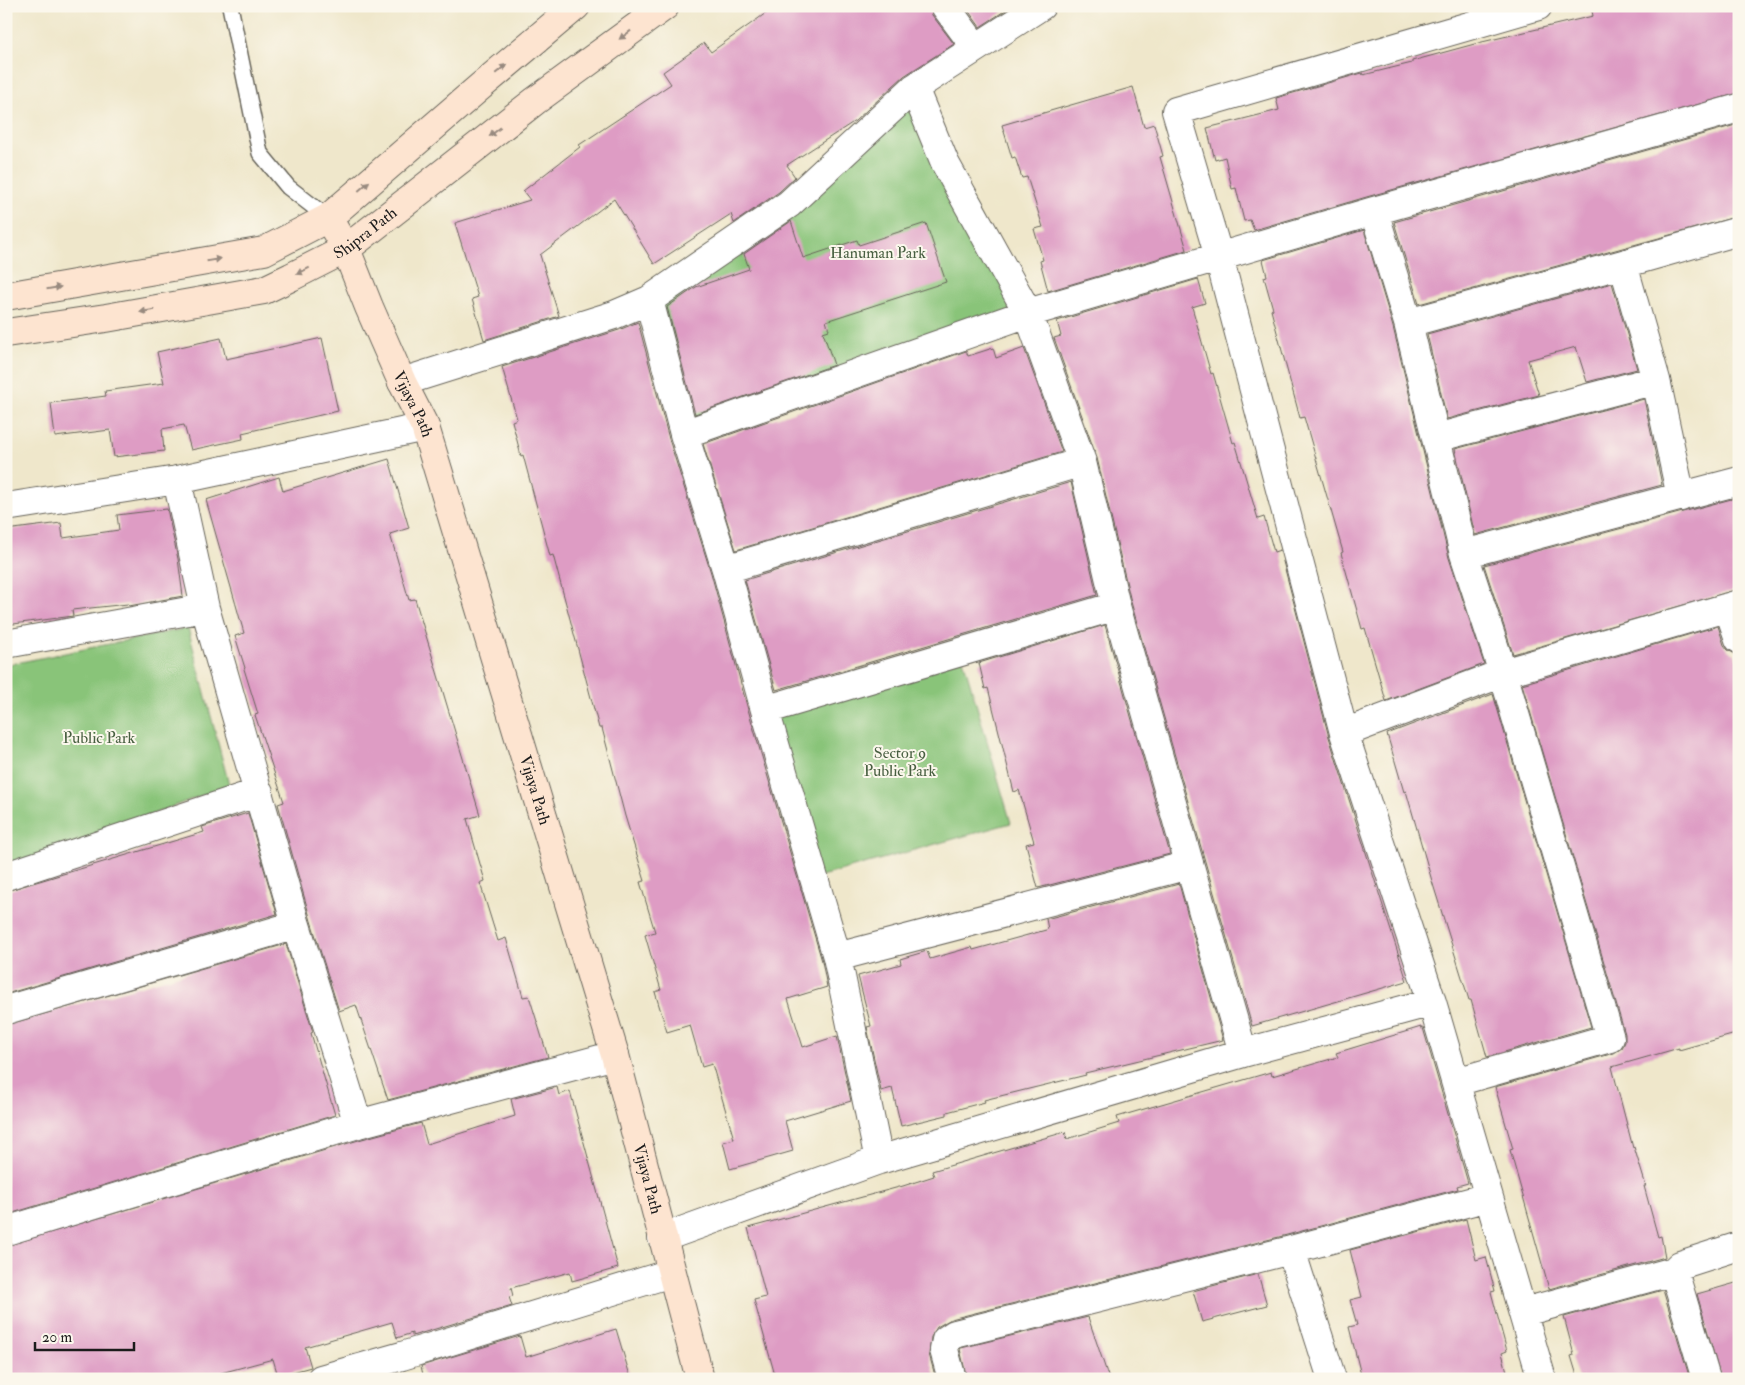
<svg xmlns="http://www.w3.org/2000/svg" width="1745" height="1385" viewBox="0 0 1745 1385" font-family="'IM FELL Double Pica',serif">
	<rect width="100%" height="100%" fill="#fbf7ec"/>
	<filter id="ink" filterUnits="userSpaceOnUse"><feTurbulence type="fractalNoise" baseFrequency=".02" numOctaves="2"/><feDisplacementMap in="SourceGraphic" scale="10" xChannelSelector="R" yChannelSelector="G"/><feConvolveMatrix kernelMatrix="1 2 1 2 8 2 1 2 1" color-interpolation-filters="sRGB"/></filter>
	<filter id="wash" filterUnits="userSpaceOnUse"><feTurbulence type="fractalNoise" baseFrequency=".0096" numOctaves="4" result="noise"/><feDisplacementMap in="SourceGraphic" scale="20" xChannelSelector="R" yChannelSelector="G"/><feGaussianBlur stdDeviation="1.12" result="paint"/><feColorMatrix in="noise" values="0 0 0 0 0 0 0 0 0 0 0 0 0 0 0 0 0 1.4 0 .05"/><feComposite in="paint" operator="in"/></filter>
	<g filter="url(#wash)">
		<rect width="100%" height="100%" fill="#efe7cb"/>
		<path fill="#89c479" stroke="#52704a" d="M914,88l114,225 -344,121 -35,-134z
			M188,628l41,157 -199,76 -24,7v-203z
			M961,652l50,171 -197,55 -49,-168z"/>
		<g id="blocks">
			<path fill="#de9cc4" d="M776,6h154l2,9 22,29 -50,32 -49,45 -68,44 8,12 -16,15 -45,31 -3,-9 -77,50 -40,-65 -74,56 19,61 -75,24 -12,-41 6,-2 -23,-74 75,-23 -7,-9 57,-44 -1,-2 92,-61 -8,-12 41,-29 7,9z
				M965,6h47l-32,21z
				M1591,6h148v87l-369,103 -116,34 -4,-10 -6,1 -8,-33 -4,1 -7,-32 -10,3 -8,-32 72,-18 -3,-12 86,-25 1,2 49,-12v-2l70,-19 111,-26z
				M1133,87l11,40 10,-3 9,32 -3,1 27,93 -139,41 -8,-30 3,-1 -9,-31 9,-2 -16,-50 -5,1 -7,-21 -3,1 -10,-33z
				M1739,124v92l-320,88 -25,-82z
				M791,221l12,37 54,-18 2,5 67,-22 20,59 -120,39 3,9 -6,2 11,33 -139,49 -28,-107 29,-20 53,-18 -5,-15z
				M1364,230l29,97 56,231 35,106 -98,37 -21,-73 -3,1 -21,-76 2,-1 -39,-135 -4,1 -29,-108 2,-1 -9,-32 3,-1 -4,-16z
				M1198,279l7,24 -13,4 19,67 2,-1 20,70 2,-1 23,77 6,-2 10,35 6,-2 49,187 78,244 -155,45 -121,-424 -34,-144 -43,-120 7,-2 -4,-15z
				M1612,283l25,86 -50,13 -11,-35 -48,13 11,35 -92,24 -20,-85z
				M638,322l31,117 42,134 36,133 75,255 5,26 -39,12 15,48 34,-11 14,65 -66,20 8,30 -63,18 -7,-27 11,-3 -22,-75 -10,3 -12,-42 -23,7 -12,-40 6,-2 -16,-55 10,-3 -15,-50 5,-1 -20,-65 -23,-88h-3l-46,-173 -3,1 -27,-101 -2,1 -9,-35 5,-2 -15,-52 117,-37z
				M221,338l5,21 96,-21 16,73 -96,22 1,6 -52,11 -7,-25 -22,4 2,22 -50,6 -4,-27 -55,7 -4,-34 55,-7 -1,-5 59,-8 -7,-31z
				M993,348l3,10 28,-10 38,104 -326,98 -33,-106 263,-93 2,5z
				M1644,399l18,86 -187,50 -20,-86z
				M389,459l20,69 -19,6 19,66 6,-1 65,216 -13,4 18,62 -5,2 18,58 8,-3 17,59 6,-1 19,61 -160,43 -32,-95 -17,6 -28,-90 -33,-117 6,-2 -29,-87 3,-1 -14,-45 1,-1 -10,-32 9,-3 -38,-133 73,-23 4,14z
				M1071,482l26,113 -321,95 -31,-110z
				M1739,497v92l-226,65 -29,-89z
				M167,509l11,50 5,37 -54,10 -1,-2 -56,6 1,6 -67,9v-95l55,-7 2,15 56,-8 -2,-15z
				M1105,625l65,229 -132,34 -12,-44 8,-2 -15,-52 -5,2 -26,-104 -3,1 -6,-26z
				M1718,626l6,19 4,5 7,4 4,14v365l-60,17v-2l-67,19 21,81 1,-1 12,39h-2l14,51 3,-1 4,21 -116,32 -39,-139 3,-1 -18,-62 119,-34 8,-5 3,-6v-8l-103,-350z
				M1493,694l98,333 -104,30 -16,-57h-2l-37,-119 -26,-90 -2,1 -17,-58z
				M248,813l29,101 -271,80v-103l198,-59 -2,-5z
				M1179,884l44,156 -138,33 1,2 -102,25 1,2 -38,10v3l-46,11 -9,-38 -11,3 -14,-64 4,-1 -13,-50 43,-12 -1,-5 27,-8 3,8 42,-12 1,3 73,-20 2,-1 -2,-10z
				M286,944l27,88 -2,1 24,82 -329,100v-190z
				M1421,1027v2l2,-1 45,155 -11,3 1,3 -171,46 -336,84 -14,8 -6,10 -2,17 7,25h-160l-22,-79 12,-3 -18,-69 155,-42 31,-10 -2,-5 133,-39 2,7 52,-16 -2,-6 154,-45 1,4 66,-19 -2,-4z
				M557,1087l2,8 11,-4 48,177 -46,13 -2,-9 -59,16 2,8 -4,1 3,9 -100,30v-3l-15,5 -5,-16 -87,25 6,20 -33,9 -5,-17 -52,14 1,6h-216v-133l356,-107 59,-16 6,21 88,-28 -4,-17z
				M1466,1219l10,41 10,-3 9,34 -4,1 16,59 -5,2 7,26h-147l-13,-52 8,-2 -7,-25 12,-3 -12,-47z
				M1258,1274l9,31 -65,17 -9,-31z
				M1739,1282v97h-18l-24,-85z
				M1663,1290l27,89h-112l-7,-23 3,-1 -10,-38z
				M1088,1317l21,62h-142l-7,-30 1,-1z
				M616,1329l15,50h-207l-3,-13 99,-30 6,21z"/>
		</g>
	</g>
	<g filter="url(#ink)">
		<use href="#blocks" fill-opacity="0" stroke="#666359" stroke-width="1"/>
		<g fill="none" stroke-linecap="round" stroke-linejoin="round">
			<g stroke="#666359" stroke-width="18">
				<path id="lane" d="M230,6l30,147 28,34 40,31"/>
			</g>
			<g stroke="#666359" stroke-width="30">
				<path id="street" d="M945,6l31,42
					M914,88l31,75 83,150 346,-102
					M1623,264l116,-33
					M649,300l35,134 42,135 39,141 72,247 42,203
					M1408,323l215,-59 33,116 25,117
					M402,382l212,-67 35,-15 140,-96 125,-116 127,-82
					M684,434l344,-121 54,149 34,144 127,447
					M1436,438l220,-58
					M177,480l28,128 91,317 62,199
					M6,507l171,-27 248,-53
					M1464,554l275,-73
					M726,569l356,-107
					M1728,607l11,32
					M6,644l199,-36
					M765,710l351,-104
					M1344,733l159,-60 236,-69
					M6,876l253,-84
					M837,957l352,-92
					M1432,1002l110,377
					M6,1010l290,-85
					M1456,1082l154,-44 -107,-365 -39,-119 -56,-231 -34,-112 365,-103
					M6,1231l352,-107 257,-69
					M662,1238l217,-78 364,-107 189,-51 -88,-269 -125,-476 -43,-146 362,-105
					M1524,1312l150,-41
					M321,1379l81,-23 269,-83
					M952,1379l-8,-29 2,-10 9,-6 336,-84
					M1332,1379l-41,-129 197,-53
					M1706,1379l-32,-108 6,-6 59,-19"/>
			</g>
			<g stroke="#666359" stroke-width="30">
				<g id="secondary">
					<path id="s1" d="M328,218l18,31 23,58 33,75 23,45 190,628 85,324"/>
					<path d="M6,296l258,-45 64,-33 153,-132 95,-80"/>
					<path id="s2" d="M6,333l100,-15 158,-28 27,-13 55,-28 189,-148 130,-95"/>
				</g>
			</g>
			<use href="#lane" stroke="#fff" stroke-width="15"/>
			<use href="#street" stroke="#fff" stroke-width="28"/>
			<use href="#secondary" stroke="#fde4d0" stroke-width="28"/>
		</g>
		<defs><path id="oneway-solid" d="M-6-.8H1V-3.2L6.5 0L1 3.2V.8H-6Z" transform="scale(1.25)"/></defs>
		<g fill="#988a7f">
			<use href="#oneway-solid" transform="translate(625 35) rotate(144)"/>
			<use href="#oneway-solid" transform="translate(501 69) rotate(-40)"/>
			<use href="#oneway-solid" transform="translate(495 132) rotate(142)"/>
			<use href="#oneway-solid" transform="translate(364 186) rotate(-41)"/>
			<use href="#oneway-solid" transform="translate(214 260) rotate(-10)"/>
			<use href="#oneway-solid" transform="translate(303 271) rotate(153)"/>
			<use href="#oneway-solid" transform="translate(54 288) rotate(-9)"/>
			<use href="#oneway-solid" transform="translate(147 311) rotate(170)"/>
		</g>
	</g>
	<g text-anchor="middle" dominant-baseline="central" stroke-width="4" stroke-linejoin="round" paint-order="stroke">
		<g font-size="16" fill="#1c1c1c" stroke="#fbf7ec">
			<text stroke="none"><textPath href="#s2" startOffset="378">Shipra Path</textPath></text>
			<text stroke="none"><textPath href="#s1" startOffset="205">Vijaya Path</textPath></text>
			<text stroke="none"><textPath href="#s1" startOffset="610">Vijaya Path</textPath></text>
			<text stroke="none"><textPath href="#s1" startOffset="1015">Vijaya Path</textPath></text>
		</g>
		<g font-size="16" fill="#485f41" stroke="#fbf7ec">
			<text x="878" y="253">Hanuman Park</text>
			<text x="99" y="738">Public Park</text>
			<text x="900" y="753">Sector 9<tspan x="900" dy="18">Public Park</tspan></text>
		</g>
	</g>
	<rect width="1745" height="1385" fill="none" stroke="#fbf7ec" stroke-width="25"/>
	<path d="M35 1342v8h99v-8" fill="none" stroke="#1c1c1c" stroke-width="2.5"/>
	<text x="42" y="1342" font-size="15" fill="#1c1c1c" stroke="#fbf7ec" stroke-width="4" paint-order="stroke">20 m</text>
</svg>
